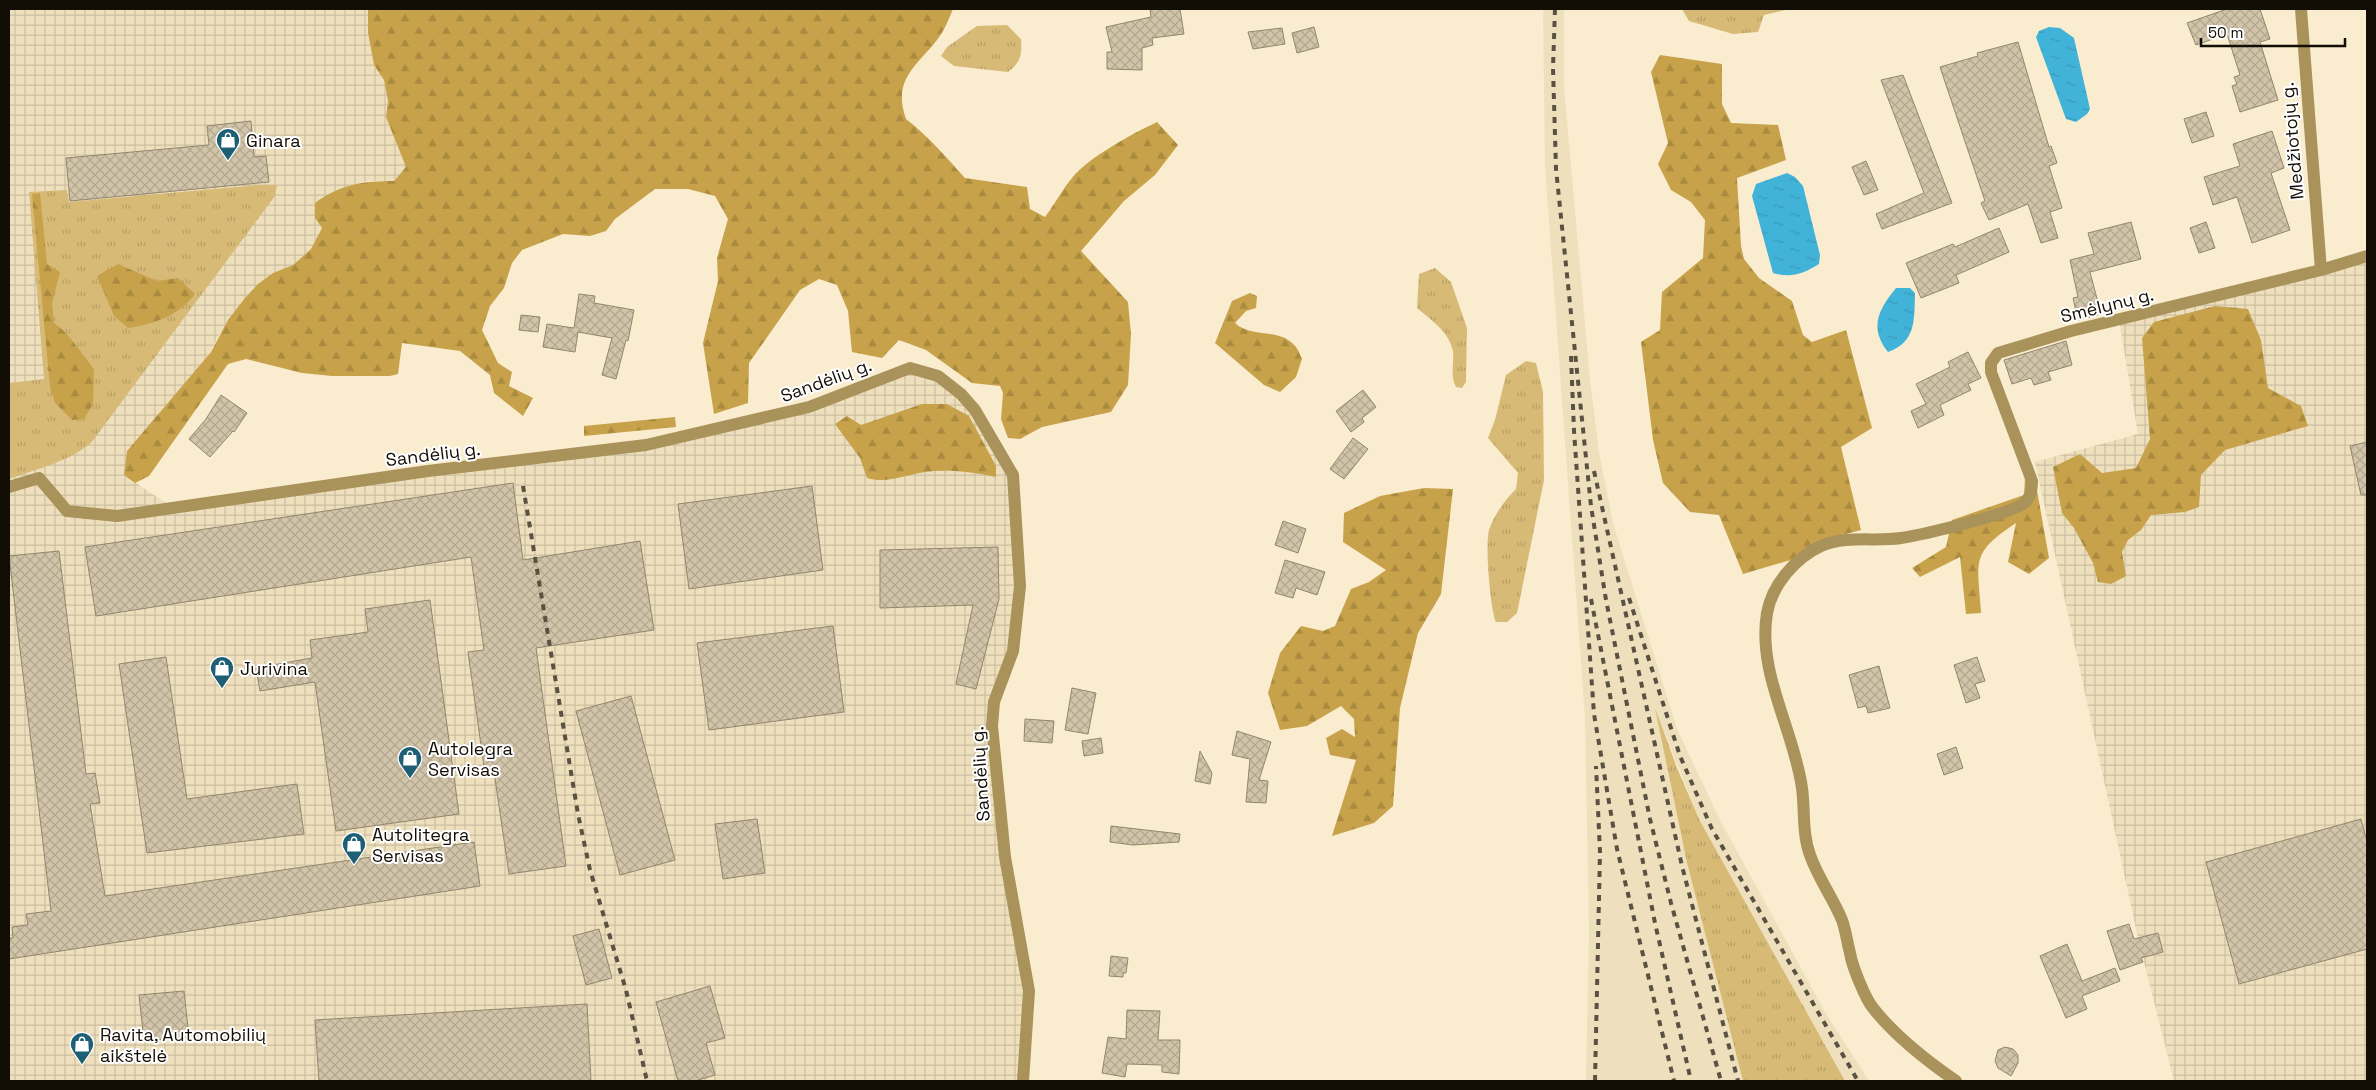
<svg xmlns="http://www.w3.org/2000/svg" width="2376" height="1090" viewBox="0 0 2376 1090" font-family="'Space Grotesk',sans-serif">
	<defs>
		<pattern id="industrial-grid" width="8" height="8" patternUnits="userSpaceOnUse" patternTransform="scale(1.25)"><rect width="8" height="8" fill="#efe0bd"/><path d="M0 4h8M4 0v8" fill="none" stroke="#ccbfa1"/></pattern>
		<pattern id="grass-tufts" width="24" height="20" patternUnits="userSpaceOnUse" patternTransform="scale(1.25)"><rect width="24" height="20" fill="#d8ba77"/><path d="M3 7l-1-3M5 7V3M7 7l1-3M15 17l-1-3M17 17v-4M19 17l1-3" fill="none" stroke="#b89f65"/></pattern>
		<pattern id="forest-firs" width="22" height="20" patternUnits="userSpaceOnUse" patternTransform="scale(1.25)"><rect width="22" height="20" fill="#c7a24a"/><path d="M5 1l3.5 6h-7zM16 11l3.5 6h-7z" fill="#aa8a3f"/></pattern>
		<pattern id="water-ripples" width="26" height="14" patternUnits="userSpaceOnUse" patternTransform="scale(1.25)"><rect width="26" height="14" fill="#41b3d9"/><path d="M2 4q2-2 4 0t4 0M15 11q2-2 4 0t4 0" fill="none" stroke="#3899b9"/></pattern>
		<pattern id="building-cross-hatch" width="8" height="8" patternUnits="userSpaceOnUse" patternTransform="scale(1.25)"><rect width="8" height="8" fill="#d1c4a9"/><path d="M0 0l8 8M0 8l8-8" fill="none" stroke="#b2a790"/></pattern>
	</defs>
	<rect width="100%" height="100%" fill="#f9eccf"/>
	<path fill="#efe0bd" d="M1543,9h21v78l26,293 9,72 14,71 64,206 44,93 104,190 44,69h-24l-145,-260 -44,-109 31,151 56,218h-157l3,-150 -4,-214 -40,-551z"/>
	<path fill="url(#industrial-grid)" d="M9,9h359v24l6,32 10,15 4,21 -2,16 20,50 -12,14h-28l-51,37 7,10 -11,21 -18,16 -20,8 -55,63 -7,15 -87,124 48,32 474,-62 138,-31 126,-46 51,26 44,65 15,127 -28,140 37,265 -6,90h-1014z
		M2367,256v825h-193l-36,-143 -103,-476 103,-28 -19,-114z"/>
	<path fill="url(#grass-tufts)" d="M1682,9h107l-25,6 -6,17 -25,2 -44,-13z
		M1007,25l14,14c1,16 0,23 -13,33l-54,-6 -13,-10 6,-9 30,-21z
		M259,185h18l-2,11 -184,247c-23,19 -54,26 -82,36v-96l35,-4 -15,-187 38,-2 2,12z
		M1435,268l16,14 16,46 -1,54 -4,6 -6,-1c-6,-11 -2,-22 -3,-35 -3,-20 -22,-32 -36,-44l2,-34z
		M1526,361l10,2 7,29 1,88 -27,133 -10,9h-11c-6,-14 -11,-78 -7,-92 5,-15 16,-30 27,-41l2,-16 -30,-35 7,-18 11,-45z
		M1655,708l22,60 23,53 145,260h-102l-56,-218z"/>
	<path fill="url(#forest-firs)" d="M368,9h585c-3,7 -6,15 -10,22 -19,32 -53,43 -37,88 22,17 40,38 59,59l62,9 3,22 15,8c10,-13 17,-27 27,-39 17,-21 60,-44 85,-56l21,23 -23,30 -31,26 -43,50 47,51 3,32 -3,51 -17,27 -69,15 -22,12 -12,-1 -7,-19 2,-26 -3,-7 -28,-3 -46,-33 -27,-10 -17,18 -30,-6 -4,-41 -11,-26 -18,-6 -19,11 -51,73 -1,40 -34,11 -11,-71 15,-62 -1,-23 11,-39 -13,-23 -27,-7h-33l-40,30 -9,12 -16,5 -27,-2 -41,16 -10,13 -8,25 -14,18 -8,24 16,33 14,9 -3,14 24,12 -10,18 -29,-23 -4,-18 -30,-24 -58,-8 -4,31 -8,2h-58l-30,-3 -56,-14 -18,5 -79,112 -14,7 -11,-8 3,-24 84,-99 17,-32 17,-22 13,-14 15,-11 20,-8 18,-16 11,-21 -7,-10v-15c26,-19 48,-22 79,-22l12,-14 -20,-50 2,-16 -4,-21 -10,-15 -6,-32z
		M1660,55l62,9v40l9,19 47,2 8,35 -49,18 4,68 3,13 15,19 33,23 11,34 9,7 34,-12 26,98 -31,19 20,83 -38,10 -29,19 -51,15 -24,-59 -29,-3 -27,-29 -10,-43 -12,-98 19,-12 2,-38 41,-34 2,-38 -14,-18 -20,-12 -13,-26 10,-21 -17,-71z
		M40,193l7,71 13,8 -8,31 2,20c15,10 28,31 40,46l-1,35 -9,15 -12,1 -17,-17 -5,-16 -18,-193z
		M118,264l39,17 21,-3 17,16c-16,22 -41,30 -67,34l-14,-12 -17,-40z
		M1250,293l7,3 -1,12 -10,3 -11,12c15,15 44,5 59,22 4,3 6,10 8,14l-6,18 -16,15 -16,-7 -49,-42 17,-42z
		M2215,306l33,3 13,31 7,48 33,18 7,20 -83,24 -24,25 -2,32 -14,5 -34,3 -10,15 -13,10 -6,12 4,24 -15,8 -13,-2 -5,-19 -19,-35 -12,-15 -9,-46 27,-13 22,19 34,-5 14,-29 -8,-101 12,-16z
		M922,404h25l22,12 27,50v11c-23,-5 -48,-8 -71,-5 -20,3 -38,12 -58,6l-7,-20 -25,-34 12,-8 14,9z
		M675,417l1,10 -92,9v-10z
		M2025,477l10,2 14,79 -20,16 -21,-12 8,-39c-47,31 -38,38 -35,90l-15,1 -6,-57 -40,20 -8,-9 34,-21 6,-27 72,-25z
		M1424,488l29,1 -12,105 -23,39 -18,75 -7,98 -19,17 -42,13 24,-76 -26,-5 -4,-17 16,-9 13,8 -1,-18 -13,-13 -34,20 -27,4 -12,-37 12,-40 21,-27 22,5 12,-5 16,-37 18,-7 17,-12 -43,-28 1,-29 36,-17z"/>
	<path fill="url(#water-ripples)" d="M2049,27l11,1 14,10 16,71 -3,5 -11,8 -10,-3 -30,-82 3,-6z
		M1787,173l8,4 8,9 17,69 -1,9c-16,10 -28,14 -46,9l-21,-77 4,-12z
		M1910,288l5,5c-1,25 2,49 -27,59 -19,-24 -10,-42 8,-64z"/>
	<path fill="url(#building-cross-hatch)" stroke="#92866c" d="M1150,9h30l4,25 -32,4 1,7 -11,3v22l-35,-1v-17h5l-6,-25 45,-10z
		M2227,9h33l10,30 -10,3 18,58 -38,12 -8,-26 5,-2 -3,-7 6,-2 -13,-41 -31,11 -9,-22z
		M1314,27l5,20 -22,6 -5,-20z
		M1282,28l3,16 -32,5 -5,-17z
		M2018,42l31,105 2,-1 6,17 -8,3 13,42 -12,4 8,26 -17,5 -13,-39 -39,16 -8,-17 4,-2 -45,-134 38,-11 -1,-3z
		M1903,75l49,128 -70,26 -6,-15 48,-21 -43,-113z
		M2206,112l8,24 -22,7 -8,-24z
		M251,121l3,36 12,-1 3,26 -199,19 -4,-43 143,-13 -2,-19z
		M2272,131l12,37 -13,5 19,57 -38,13 -15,-46 -24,8 -9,-28 36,-11 -7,-22z
		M1866,161l12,29 -14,5 -12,-28z
		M2131,222l10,37 -51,13 11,42 -23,6 -5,-22 5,-1 -8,-37 24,-6 -6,-21z
		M2206,222l9,26 -16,5 -9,-25z
		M1999,228l10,24 -53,23 3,8 -38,15 -15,-35 47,-19 2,3z
		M579,294l16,2 -1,7 40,7 -6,31 -2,-1 -10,39 -14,-4 10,-37 -34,-6 -3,20 -32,-5 4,-23 27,4z
		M521,315l19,2 -2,15 -19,-2z
		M2066,341l6,24 -24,7 3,8 -17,5 -3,-7 -19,6 -8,-24z
		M1968,352l13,26 -13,6 3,6 -31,15 4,10 -26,13 -7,-17 15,-7 -10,-20 34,-17 -2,-5z
		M1363,390l13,17 -14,11 2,4 -13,10 -15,-21z
		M221,395l26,18 -13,19 -1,-1 -23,26 -21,-18 17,-20z
		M1353,438l15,11 -24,30 -14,-10z
		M2367,442v53h-6l-11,-49z
		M513,483l10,77 117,-19 14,89 -118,18 30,218 -57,8 -15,-102 -9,2 -17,-122 16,-2 -13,-93 -375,59 -11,-69z
		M812,486l11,84 -134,19 -11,-85z
		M1283,521l23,8 -8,24 -23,-8z
		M998,547l1,52 -23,90 -20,-5 17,-79 -93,3v-58z
		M59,551l27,223 9,-1 5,30 -10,1 15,92 369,-54 6,44 -471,73v-21h4l-1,-11 16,-2 -2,-11 25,-3 -42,-355z
		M1285,560l40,12 -8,23 -21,-7 -3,10 -18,-5z
		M430,600l29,214 -123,17 -21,-149 -55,9 -4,-23 56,-10 -2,-18 58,-8 -3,-23z
		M833,626l11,86 -135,18 -12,-87z
		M166,657l21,142 110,-15 7,50 -157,19 -28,-189z
		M1977,657l8,24 -10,3 5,14 -14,5 -12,-38z
		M1879,666l11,42 -22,5 -2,-7 -8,2 -9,-33z
		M1072,688l24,5 -8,41 -23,-4z
		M631,696l44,164 -55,15 -44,-164z
		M1025,719l29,2 -2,22 -28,-2z
		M1237,731l34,11 -12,38 9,1 -2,22 -20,-1 4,-43 -18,-4z
		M1101,738l2,15 -19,3 -2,-15z
		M1956,747l7,21 -19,7 -7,-21z
		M1200,751l12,22 -2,11 -15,-3z
		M757,819l8,54 -42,6 -8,-55z
		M2361,819l6,23v107l-128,35 -33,-122z
		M1111,826l69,8 -1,8 -46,3 -23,-3z
		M2129,924l5,15 24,-6 5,19 -22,6 2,4 -23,8 -13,-39z
		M599,929l13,49 -26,7 -13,-49z
		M2067,944l15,37 33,-13 5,13 -38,15 5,13 -21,9 -26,-62z
		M1111,956l17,2 -2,15h-3v4l-14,-1z
		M710,986l15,52 -19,5 9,32 -20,6h-17l-22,-79z
		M184,991l5,46 -45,4 -5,-46z
		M587,1004l4,77h-272l-4,-61z
		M1127,1010l33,1 -2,29h22l-1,34 -17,-2v-7l-35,-1 -2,13 -23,-4 6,-36 18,2z
		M2005,1047l8,2 5,6v8l-7,13 -13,-8 -3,-7 3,-11z"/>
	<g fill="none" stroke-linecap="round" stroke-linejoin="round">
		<path stroke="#aa925b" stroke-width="12" d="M2301,9l20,261
			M9,487l30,-9 28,33 50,5 311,-45 218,-26 163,-38 101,-39 28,8 23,18 14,16 38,65 7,111 -7,65 -19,51 -2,24 13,131 24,134 -6,90
			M1956,1081c-29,-20 -61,-45 -83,-73 -8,-10 -21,-42 -23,-55 -3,-11 -4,-22 -8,-33 -9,-22 -24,-42 -32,-65 -8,-22 -5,-45 -8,-67 -8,-58 -45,-115 -35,-175 5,-28 28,-55 54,-67 26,-11 53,-4 80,-8 20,-3 110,-24 123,-35 7,-5 8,-14 8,-22l-41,-109v-9l7,-10 73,-22 250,-61 46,-14"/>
		<path stroke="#595243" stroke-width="4" stroke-dasharray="6 6" stroke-linecap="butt" d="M1555,9l-2,59 3,101 35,337 15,94 44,219 21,84 50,178
			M1571,356l3,75 20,283 23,135 57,232
			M1594,471l88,395 56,215
			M523,486l55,328 12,56 36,120 21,91
			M1629,598l51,158 32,73 146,252
			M1591,599l64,324 36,158
			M1595,1081l5,-229 -4,-86"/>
	</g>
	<defs>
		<g id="shop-pin" transform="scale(1.25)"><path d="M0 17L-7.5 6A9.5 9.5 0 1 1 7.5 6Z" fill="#1f5f74" stroke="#fff"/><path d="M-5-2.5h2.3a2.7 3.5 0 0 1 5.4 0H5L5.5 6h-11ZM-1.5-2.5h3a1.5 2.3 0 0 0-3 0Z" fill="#fff"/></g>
	</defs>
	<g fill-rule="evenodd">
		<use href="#shop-pin" x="228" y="140"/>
		<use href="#shop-pin" x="222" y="668"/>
		<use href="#shop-pin" x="410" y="758"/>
		<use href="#shop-pin" x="354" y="844"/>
		<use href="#shop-pin" x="82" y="1044"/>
	</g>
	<g text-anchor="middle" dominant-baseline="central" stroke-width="4" stroke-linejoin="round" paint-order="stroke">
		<g font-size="18" fill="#120d05" stroke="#fff" text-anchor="start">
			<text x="246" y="140">Ginara</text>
			<text x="240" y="668">Jurivina</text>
			<text x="428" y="748">Autolegra<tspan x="428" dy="21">Servisas</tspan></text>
			<text x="372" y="834">Autolitegra<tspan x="372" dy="21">Servisas</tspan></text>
			<text x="100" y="1034">Ravita, Automobilių<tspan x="100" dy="21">aikštelė</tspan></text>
		</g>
		<g font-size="18" fill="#120d05" stroke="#fff">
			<text transform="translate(2292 141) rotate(-95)">Medžiotojų g.</text>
			<text transform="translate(2107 305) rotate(-14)">Smėlynų g.</text>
			<text transform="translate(826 380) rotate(-20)">Sandėlių g.</text>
			<text transform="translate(433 454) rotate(-7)">Sandėlių g.</text>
			<text transform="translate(980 774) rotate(-94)">Sandėlių g.</text>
		</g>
	</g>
	<rect width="2376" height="1090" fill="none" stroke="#120d05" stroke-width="20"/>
	<path d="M2201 38v8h144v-8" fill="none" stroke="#120d05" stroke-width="2.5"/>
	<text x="2208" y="38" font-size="15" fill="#120d05" stroke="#ffffff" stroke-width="4" paint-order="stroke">50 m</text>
</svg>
